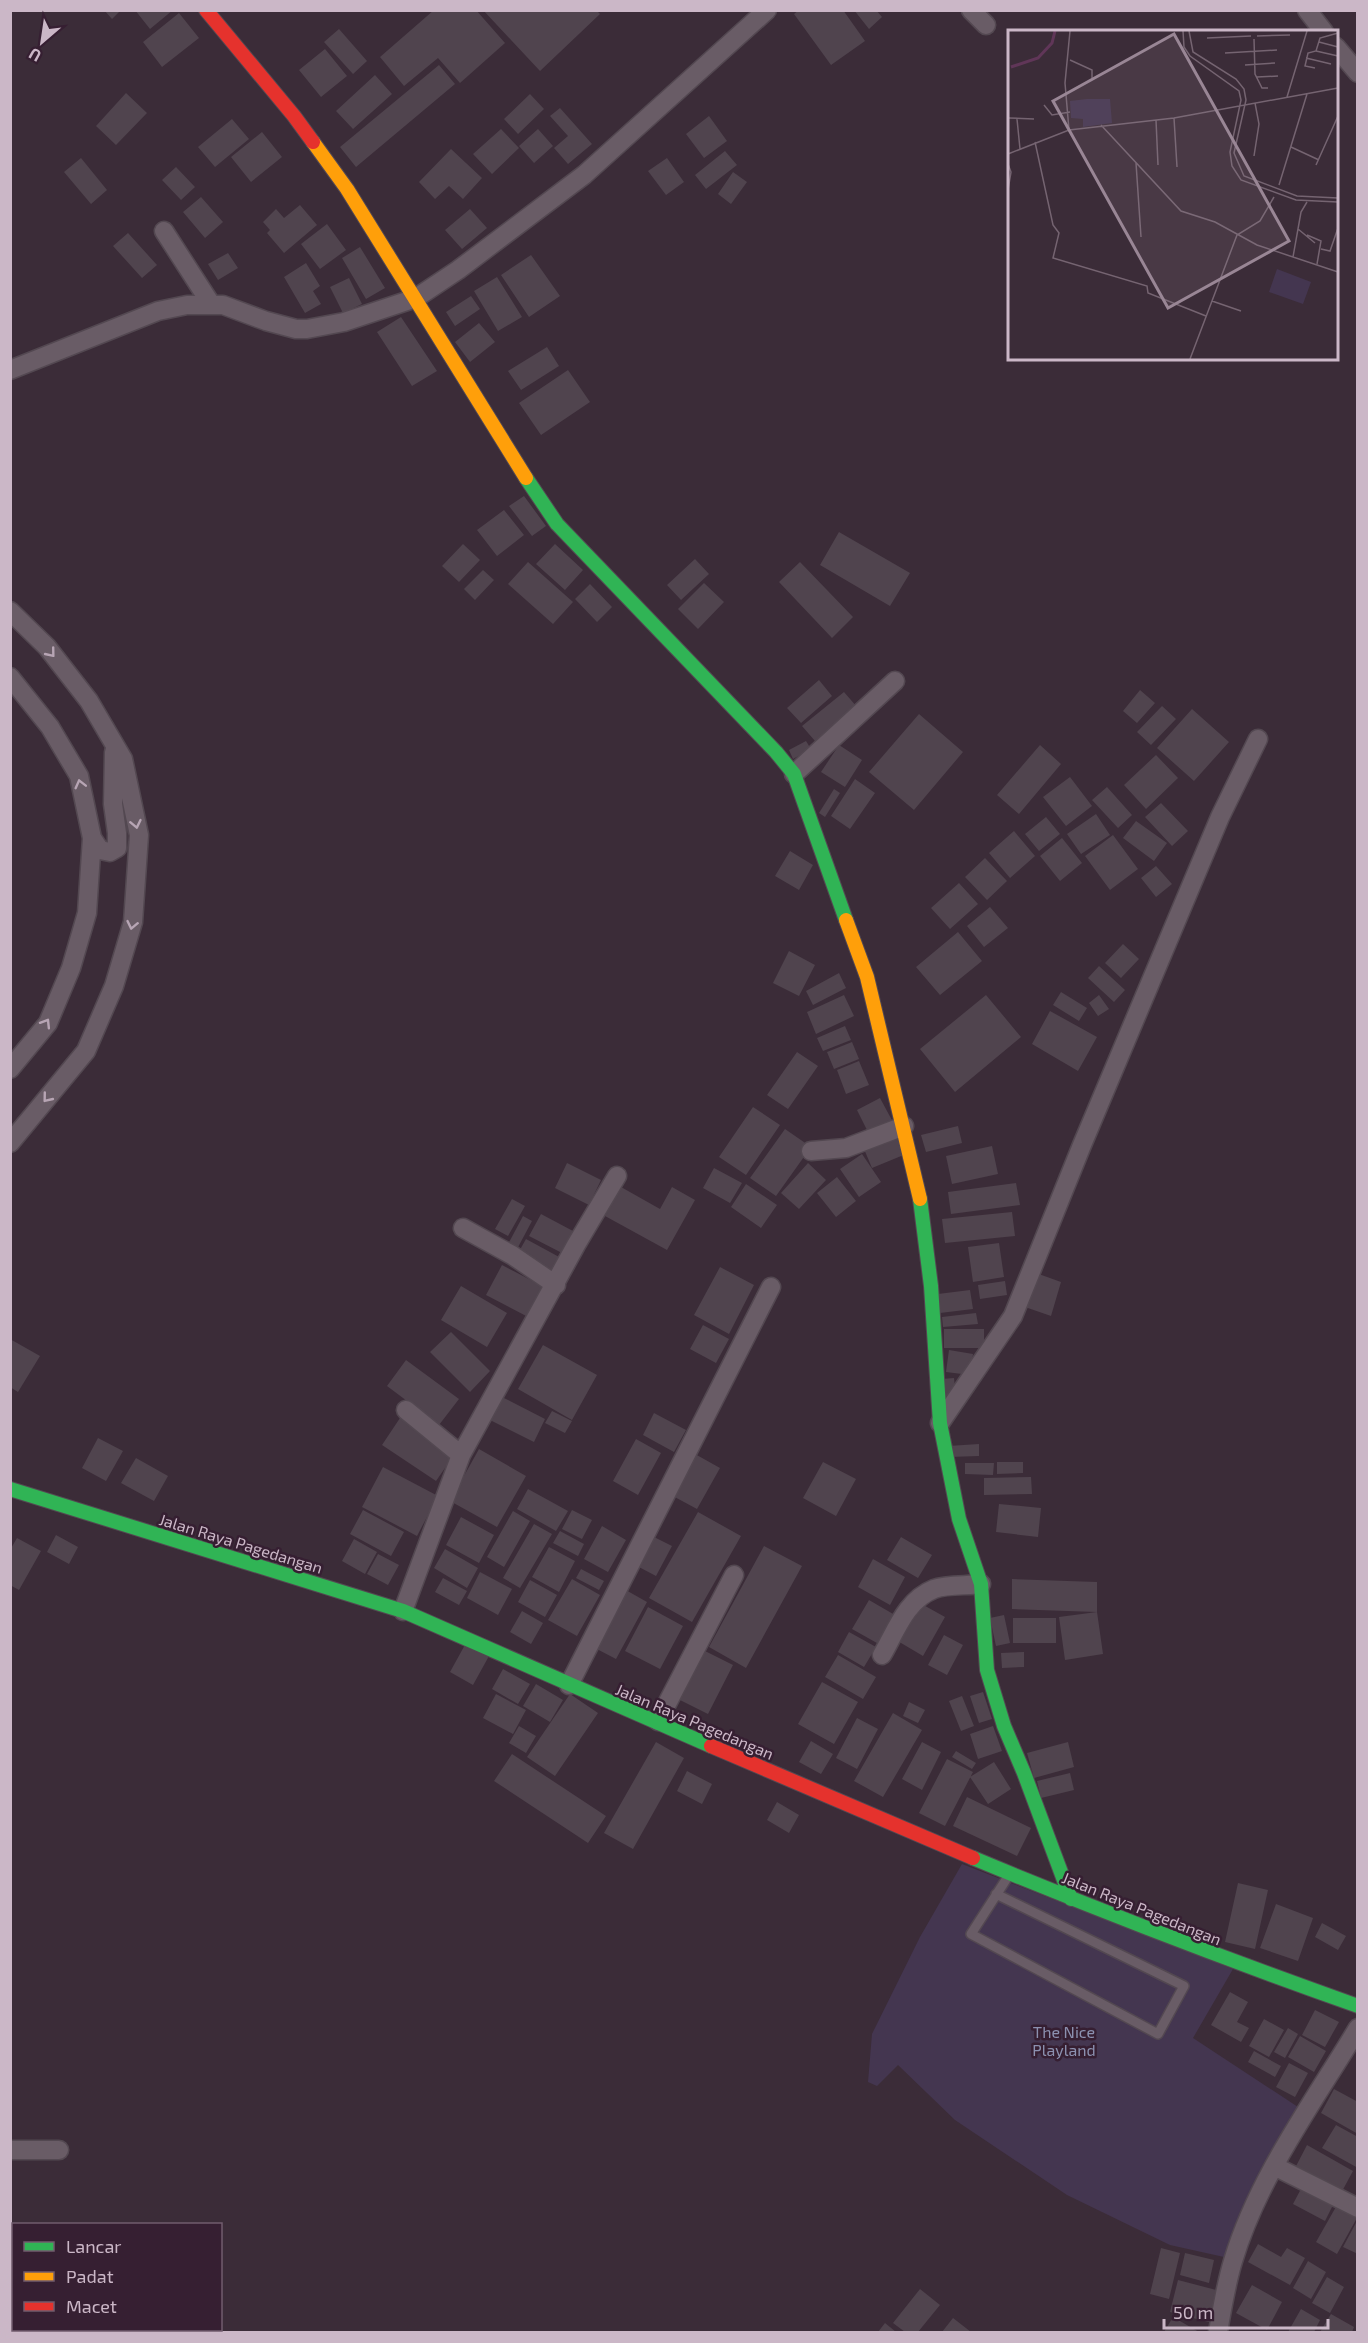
<svg xmlns="http://www.w3.org/2000/svg" width="1368" height="2343" viewBox="0 0 1368 2343" font-family="'Exo 2',sans-serif">
	<rect width="100%" height="100%" fill="#3b2c38"/>
	<path fill="#443650" d="M962,1864l271,105 -40,69 105,69 -46,85 -28,65 -54,-12 -103,-50 -112,-75 -57,-55 -21,21 -9,-4 4,-48 48,-97z"/>
	<path fill="#50444e" d="M104,10h17l-9,9z
		M135,10h38l-23,19z
		M434,10h42l29,33 -45,40 -22,-25 -34,28 -24,-29z
		M483,10h113l4,4 -60,57z
		M799,10h44l22,31 -34,24 -37,-51z
		M854,10h22l6,7 -13,12z
		M179,13l20,25 -37,29 -19,-25z
		M339,29l28,32 -14,13 -29,-32z
		M325,49l22,27 -26,21 -22,-27z
		M439,65l16,19 -99,83 -16,-20z
		M375,75l17,19 -39,35 -17,-18z
		M126,93l21,20 -31,32 -20,-19z
		M530,94l14,15 -26,25 -14,-15z
		M560,108l32,36 -24,20 -14,-16 14,-12 -18,-20z
		M709,116l18,25 -23,17 -18,-24z
		M232,119l17,20 -34,28 -17,-20z
		M501,129l18,19 -27,26 -19,-20z
		M538,129l15,17 -19,17 -15,-17z
		M262,132l20,25 -31,25 -20,-25z
		M451,149l31,29 -19,21 -14,-13 -14,13 -16,-17z
		M725,151l12,14 -31,24 -11,-14z
		M81,158l26,32 -16,14 -27,-32z
		M667,158l17,24 -18,13 -18,-24z
		M176,167l19,20 -14,13 -19,-20z
		M733,172l14,10 -16,22 -13,-10z
		M201,197l22,25 -18,16 -22,-26z
		M300,205l17,20 -33,28 -17,-20 3,-3 -7,-8 13,-13 8,9z
		M470,209l17,19 -25,21 -17,-19z
		M327,224l19,26 -26,19 -19,-25z
		M128,233l29,32 -15,13 -29,-32z
		M360,247l25,41 -19,11 -24,-41z
		M228,253l10,15 -20,12 -10,-16z
		M531,255l29,41 -31,21 -28,-42z
		M306,263l14,23 -7,5 8,13 -16,9 -21,-36z
		M497,277l25,40 -24,14 -24,-40z
		M349,278l13,26 -19,9 -13,-26z
		M471,296l9,13 -25,17 -9,-14z
		M401,317l36,54 -25,15 -35,-54z
		M479,323l16,19 -25,20 -15,-20z
		M547,347l12,19 -38,24 -13,-19z
		M568,370l22,32 -49,33 -22,-32z
		M524,496l22,30 -14,10 -23,-30z
		M504,510l20,25 -27,21 -20,-26z
		M839,532l71,41 -20,33 -70,-41z
		M463,544l17,16 -21,22 -17,-16z
		M555,544l28,26 -18,20 -29,-26z
		M695,559l14,15 -28,26 -14,-15z
		M528,562l45,40 -20,22 -45,-40z
		M800,562l53,55 -21,21 -53,-56z
		M483,570l11,10 -19,20 -11,-11z
		M704,583l20,19 -26,27 -20,-20z
		M590,584l22,23 -15,15 -22,-23z
		M819,680l13,16 -31,27 -14,-15z
		M1140,690l15,13 -18,20 -14,-12z
		M844,692l13,15 -42,34 -13,-15z
		M1162,706l14,13 -25,26 -14,-13z
		M1192,709l37,33 -35,39 -37,-33z
		M919,714l44,38 -49,58 -45,-38z
		M806,741l5,8 -18,10 -4,-9z
		M839,745l23,15 -17,27 -24,-15z
		M1040,745l21,19 -42,50 -22,-19z
		M1156,755l22,23 -32,31 -22,-24z
		M1070,777l22,29 -26,20 -23,-29z
		M855,779l20,14 -25,36 -19,-13z
		M1107,787l25,28 -14,13 -26,-28z
		M834,789l6,4 -15,24 -6,-4z
		M1161,803l27,28 -16,15 -27,-29z
		M1096,814l14,21 -29,19 -14,-20z
		M1046,817l14,17 -21,17 -14,-17z
		M1136,821l31,22 -13,18 -31,-23z
		M1014,831l21,25 -25,22 -21,-25z
		M1113,835l25,34 -28,21 -25,-34z
		M1062,838l20,25 -22,18 -20,-25z
		M790,851l23,14 -14,25 -24,-14z
		M985,858l22,23 -20,19 -22,-23z
		M1156,866l16,18 -16,13 -15,-19z
		M959,883l19,21 -28,25 -19,-21z
		M990,907l18,21 -24,19 -17,-21z
		M958,932l24,29 -42,34 -24,-28z
		M1123,944l16,15 -18,19 -16,-15z
		M789,951l26,14 -16,31 -26,-13z
		M1099,966l26,24 -11,12 -26,-24z
		M839,973l7,15 -33,17 -7,-14z
		M1061,992l26,16 -8,13 -26,-16z
		M844,995l10,21 -38,18 -9,-22z
		M986,995l35,42 -66,55 -35,-43z
		M1099,995l10,14 -11,7 -9,-13z
		M1050,1011l47,26 -19,34 -46,-27z
		M845,1026l6,14 -28,11 -6,-13z
		M852,1042l7,17 -25,10 -7,-17z
		M797,1052l21,14 -30,43 -21,-14z
		M859,1061l10,24 -23,9 -9,-24z
		M880,1098l14,26 -24,12 -13,-26z
		M753,1107l27,18 -34,50 -27,-18z
		M958,1126l4,17 -36,9 -5,-17z
		M785,1129l26,18 -35,49 -26,-18z
		M897,1135l9,19 -34,14 -8,-19z
		M992,1146l6,28 -46,10 -6,-28z
		M862,1154l19,28 -22,15 -19,-28z
		M567,1163l34,17 -12,25 -34,-17z
		M808,1163l18,17 -27,29 -18,-16z
		M714,1168l28,15 -12,20 -27,-15z
		M837,1177l19,24 -20,16 -19,-24z
		M1016,1183l4,22 -69,9 -3,-22z
		M746,1184l31,21 -16,23 -30,-21z
		M621,1187l39,22 12,-22 23,13 -28,50 -62,-34z
		M512,1199l13,7 -17,30 -13,-7z
		M1012,1212l3,24 -70,7 -3,-24z
		M541,1214l32,17 -11,22 -33,-17z
		M523,1216l9,5 -16,30 -9,-5z
		M526,1239l35,19 -10,17 -34,-20z
		M999,1243l5,34 -31,5 -5,-35z
		M502,1265l44,23 -16,30 -44,-23z
		M720,1267l34,18 -25,49 -35,-19z
		M1036,1273l25,9 -10,34 -26,-9z
		M1005,1281l2,14 -27,4 -2,-14z
		M461,1286l46,27 -20,34 -46,-27z
		M970,1290l3,19 -33,4 -2,-19z
		M976,1313l2,11 -35,3 -1,-10z
		M703,1325l26,14 -13,24 -26,-14z
		M944,1329h40v19h-40z
		M451,1332l39,39 -20,21 -40,-40z
		M10,1339l30,17 -22,36 -8,-5z
		M543,1345l54,30 -25,45 -54,-31z
		M949,1350l24,4 -3,21 -24,-3z
		M406,1360l53,39 -20,26 -52,-39z
		M954,1378l2,21 -12,1 -2,-21z
		M500,1396l45,23 -11,23 -46,-23z
		M552,1411l20,10 -7,12 -20,-10z
		M654,1413l32,17 -12,22 -31,-17z
		M400,1418l54,37 -18,26 -54,-36z
		M98,1438l25,13 -17,30 -24,-13z
		M636,1439l25,14 -23,42 -25,-14z
		M979,1444v12l-30,1 -1,-11z
		M479,1449l47,27 -29,51 -47,-26z
		M695,1454l25,14 -23,41 -26,-14z
		M136,1458l32,18 -14,25 -33,-18z
		M823,1462l33,17 -20,37 -33,-18z
		M997,1462h26v11l-26,1z
		M965,1463h29l-1,12 -28,-1z
		M383,1467l55,29 -21,40 -55,-29z
		M1031,1477l1,17 -48,1v-17z
		M528,1489l40,22 -12,20 -39,-22z
		M999,1504l42,4 -3,29 -42,-5z
		M363,1510l41,22 -13,24 -41,-22z
		M572,1510l20,10 -10,19 -20,-10z
		M513,1511l17,10 -26,46 -17,-10z
		M698,1512l43,24 -49,86 -43,-24z
		M461,1517l33,18 -15,28 -33,-18z
		M534,1524l18,10 -32,54 -17,-10z
		M602,1526l24,14 -18,32 -24,-13z
		M560,1531l24,13 -6,12 -25,-13z
		M56,1535l22,12 -9,17 -22,-12z
		M652,1536l20,10 -16,30 -19,-10z
		M901,1537l31,18 -14,23 -31,-18z
		M17,1538l24,13 -22,39 -9,-5v-35z
		M354,1539l23,13 -12,22 -23,-13z
		M764,1546l38,20 -56,102 -37,-21z
		M549,1547l26,14 -16,31 -27,-15z
		M445,1549l33,19 -11,20 -33,-20z
		M378,1554l21,11 -11,20 -21,-11z
		M873,1559l32,18 -15,28 -32,-18z
		M581,1569l23,12 -5,9 -23,-12z
		M480,1572l32,17 -14,26 -31,-17z
		M443,1578l24,13 -8,14 -24,-13z
		M572,1579l28,16 -23,41 -29,-16z
		M1012,1579l85,3v30l-85,-3z
		M530,1580l27,15 -12,22 -27,-15z
		M624,1589l23,13 -31,57 -23,-12z
		M869,1600l31,18 -16,29 -32,-18z
		M918,1602l27,15 -22,39 -27,-16z
		M648,1607l35,19 -23,43 -35,-18z
		M522,1611l21,12 -12,21 -21,-12z
		M1097,1612l6,42 -38,6 -6,-43z
		M1004,1615l6,28 -14,3 -6,-28z
		M1013,1618h43v25h-43z
		M849,1632l27,15 -12,20 -26,-15z
		M944,1635l19,10 -16,30 -19,-10z
		M466,1643l23,13 -16,29 -23,-13z
		M703,1650l30,15 -25,49 -30,-15z
		M1024,1652v15l-22,1 -1,-15z
		M838,1655l38,22 -13,22 -38,-22z
		M503,1669l27,15 -12,20 -26,-15z
		M822,1682l36,20 -24,42 -36,-20z
		M536,1684l27,16 -13,22 -27,-16z
		M983,1692l9,27 -13,4 -9,-27z
		M496,1694l30,16 -13,24 -30,-16z
		M570,1694l28,19 -43,63 -28,-19z
		M962,1696l12,30 -13,5 -12,-30z
		M909,1702l16,8 -7,13 -15,-7z
		M893,1713l29,17 -39,67 -29,-16z
		M857,1718l21,11 -21,40 -21,-11z
		M519,1726l17,10 -10,17 -17,-10z
		M993,1726l9,25 -24,8 -8,-25z
		M811,1741l22,13 -12,20 -22,-12z
		M656,1742l28,16 -51,91 -29,-16z
		M922,1742l19,10 -19,38 -20,-11z
		M1068,1742l6,25 -40,11 -7,-25z
		M956,1751l20,12 -4,6 -20,-12z
		M512,1754l94,62 -18,27 -94,-62z
		M947,1759l26,13 -28,54 -26,-13z
		M994,1762l17,27 -23,15 -18,-27z
		M687,1771l25,13 -10,20 -25,-13z
		M1070,1773l4,17 -33,8 -4,-17z
		M967,1797l64,31 -14,28 -64,-30z
		M777,1802l22,13 -10,18 -22,-13z
		M1238,1883l30,7 -13,59 -30,-7z
		M1276,1904l37,14 -15,43 -38,-13z
		M1322,1923l24,13 -8,14 -23,-13z
		M1230,1992l18,10 -11,20 12,6 -8,14 -30,-17z
		M1315,2010l24,12 -14,25 -23,-12z
		M1264,2019l20,11 -15,27 -20,-11z
		M1288,2028l10,6 -13,24 -11,-6z
		M1300,2036l26,15 -12,21 -26,-15z
		M1254,2051l27,15 -6,11 -27,-15z
		M1289,2063l19,10 -13,24 -19,-10z
		M1334,2089l24,13v32l-37,-21z
		M1336,2125l22,12v31l-36,-20z
		M1307,2145l46,26 -13,24 -46,-25z
		M1302,2187l32,16 -9,18 -32,-17z
		M1337,2205l21,11 -21,38 -21,-12z
		M1358,2219v35l-15,-7z
		M1258,2244l23,13 6,-9 18,10 -15,27 -42,-23z
		M1161,2248l19,5 -11,46 -19,-5z
		M1185,2253l29,7 -5,23 -29,-8z
		M1308,2261l18,11 -15,27 -18,-11z
		M1327,2277l17,10 -14,26 -18,-10z
		M1178,2280l42,11 -8,32 -42,-11z
		M1252,2285l30,17 -15,28 -31,-17z
		M920,2289l20,16 -22,27h-13l-12,-9z
		M1301,2309l19,11 -6,12h-26z
		M1331,2314l23,13 -2,5h-32z
		M1173,2317l26,15h-35z
		M953,2318l18,14h-29z
		M885,2323l11,9h-18z"/>
	<g fill="none" stroke-linecap="round" stroke-linejoin="round">
		<g stroke="#534851" stroke-width="12">
			<path id="lane" d="M996,1894l188,92 -26,48 -187,-100 38,-59"/>
		</g>
		<g stroke="#534851" stroke-width="21">
			<path id="street" d="M971,10l15,15
				M1307,10l17,22
				M1336,47l22,26
				M164,231l47,73
				M10,370l148,-59 29,-6h36l43,16 30,8h11l37,-7 72,-24 42,-28 126,-95 183,-165
				M10,611l37,36 42,54 34,58 16,76 -6,87 -19,64 -28,65 -76,92
				M10,677l40,50 29,49 13,62 -5,75 -16,55 -23,55 -38,46
				M794,774l101,-93
				M92,838l8,12 10,2 7,-4v-15l-4,-29 1,-52
				M811,1151l35,-3 58,-22
				M463,1228l49,27 44,30
				M406,1410l55,45
				M940,1423l73,-107 69,-171 138,-328 38,-78
				M403,1611l58,-156 115,-210 41,-69
				M882,1655c14,-24 24,-55 52,-66 13,-5 33,-3 47,-5
				M569,1685l202,-398
				M658,1721l76,-146
				M10,2150h49
				M1274,2166l84,42
				M1218,2332c4,-23 8,-48 15,-71 25,-84 80,-158 125,-233"/>
		</g>
		<g stroke="#534851" stroke-width="16">
			<path id="fast" d="M526,478l31,46 219,228 18,22 52,146
				M920,1199l11,87 9,137 19,96 22,65 6,86 17,56 20,47 47,126
				M10,1489l393,122 308,135
				M973,1858c127,53 255,102 385,148"/>
		</g>
		<g stroke="#534851" stroke-width="16">
			<path id="slow" d="M313,142l34,47 179,289
				M846,920l21,57 53,222"/>
		</g>
		<g stroke="#534851" stroke-width="16">
			<path id="jam" d="M206,10l88,106 19,26
				M711,1746l262,112"/>
		</g>
		<use href="#lane" stroke="#695c66" stroke-width="9"/>
		<use href="#street" stroke="#695c66" stroke-width="18"/>
		<use href="#fast" stroke="#30b455" stroke-width="14"/>
		<use href="#slow" stroke="#ff9f0a" stroke-width="14"/>
		<use href="#jam" stroke="#e5322d" stroke-width="14"/>
	</g>
	<defs><path id="oneway-chevron" d="M-2-3.5L2.5 0L-2 3.5" fill="none" stroke-width="1.6" stroke-linecap="round" stroke-linejoin="round" transform="scale(1.5)"/></defs>
	<g stroke="#b7a5b4">
		<use href="#oneway-chevron" transform="translate(51 653) rotate(51)"/>
		<use href="#oneway-chevron" transform="translate(80 784) rotate(-104)"/>
		<use href="#oneway-chevron" transform="translate(136 824) rotate(78)"/>
		<use href="#oneway-chevron" transform="translate(132 925) rotate(102)"/>
		<use href="#oneway-chevron" transform="translate(46 1023) rotate(-58)"/>
		<use href="#oneway-chevron" transform="translate(47 1098) rotate(129)"/>
	</g>
	<g text-anchor="middle" dominant-baseline="central" stroke-width="5" stroke-linejoin="round" paint-order="stroke">
		<g font-size="16" fill="#cbb7c7" stroke="#361f32">
			<text transform="translate(241 1543) rotate(17)">Jalan Raya Pagedangan</text>
			<text transform="translate(695 1721) rotate(23)">Jalan Raya Pagedangan</text>
			<text transform="translate(1142 1908) rotate(22)">Jalan Raya Pagedangan</text>
		</g>
		<g font-size="16" fill="#8c91b0" stroke="#361f32">
			<text x="1064" y="2031">The Nice<tspan x="1064" dy="18">Playland</tspan></text>
		</g>
	</g>
	<g transform="translate(1008 30)">
		<rect width="330" height="330" fill="#3b2c38"/>
		<path d="M79,69h23l2,24 -29,4v-8l-12,-1 -1,-17zM269,239l34,13 -8,22 -34,-12z" fill="#443650"/>
		<path fill="none" stroke="#603658" stroke-width="3" d="M3,37l27,-9 14,-15 3,-12"/>
		<path fill="none" stroke="#756471" stroke-width="1.5" d="M175,1l1,16 6,9 49,35 2,9 -11,52 2,14 9,14 55,20 42,2M181,1l4,21 43,27 8,10 2,11 -12,53 10,23 53,20 41,2M249,6l33,-1M199,8l44,-2M246,9l1,35 7,14h6M311,12l19,5M308,21l22,5M217,23l52,-3M298,28l25,6M62,30l22,10v8M237,35l30,-2M307,38l-10,-2 3,-13 8,-2 4,-13 18,-5M249,47l21,-1M279,67l20,-66M36,75l8,10 18,-3M1,88l25,1M166,88l3,49M9,89l3,30M148,90l2,45M93,95l80,86 34,11 42,23 81,27M61,100l-4,-47 5,-52M27,112l18,83 6,8 -6,25 94,28 1,7 58,23M283,117l28,13M0,124l61,-24 105,-12 164,-30M246,126l5,-32 -4,-21M128,133l5,74M0,134l3,8 -3,18M308,135l22,-49M271,155l28,-91M290,199l17,14M299,205l14,6 -4,23M313,219l9,2 8,-23M285,227l8,-45 6,-10M204,271l29,10M182,329l47,-124 23,-14 14,-24"/>
		<path fill="#998695" fill-opacity="0.15" stroke="#998695" stroke-width="3" d="M166,4l115,207 -121,67 -115,-207z"/>
		<rect width="330" height="330" fill="none" stroke="#cbb7c7" stroke-width="3"/>
	</g>
	<rect width="1368" height="2343" fill="none" stroke="#cbb7c7" stroke-width="24"/>
	<rect x="12" y="2223" width="210" height="108" fill="#361f32" stroke="#725c6e" stroke-width="1.5"/>
	<rect x="24" y="2242" width="30" height="9" fill="#30b455" stroke="#725c6e" stroke-width="1.5"/>
	<text x="66" y="2253" font-size="18" fill="#cbb7c7">Lancar</text>
	<rect x="24" y="2272" width="30" height="9" fill="#ff9f0a" stroke="#725c6e" stroke-width="1.5"/>
	<text x="66" y="2283" font-size="18" fill="#cbb7c7">Padat</text>
	<rect x="24" y="2302" width="30" height="9" fill="#e5322d" stroke="#725c6e" stroke-width="1.5"/>
	<text x="66" y="2313" font-size="18" fill="#cbb7c7">Macet</text>
	<g transform="translate(42 42) rotate(209)" stroke="#361f32" stroke-width="4.5" paint-order="stroke">
	<path d="M0-4.5L10 22L0 15L-10 22Z" fill="#cbb7c7"/>
	<text y="-9" font-size="16" font-weight="bold" text-anchor="middle" fill="#cbb7c7">U</text>
	</g>
	<path d="M1164 2319v9h164v-9" fill="none" stroke="#cbb7c7" stroke-width="3"/>
	<text x="1173" y="2319" font-size="18" fill="#cbb7c7" stroke="#361f32" stroke-width="4.5" paint-order="stroke">50 m</text>
</svg>
